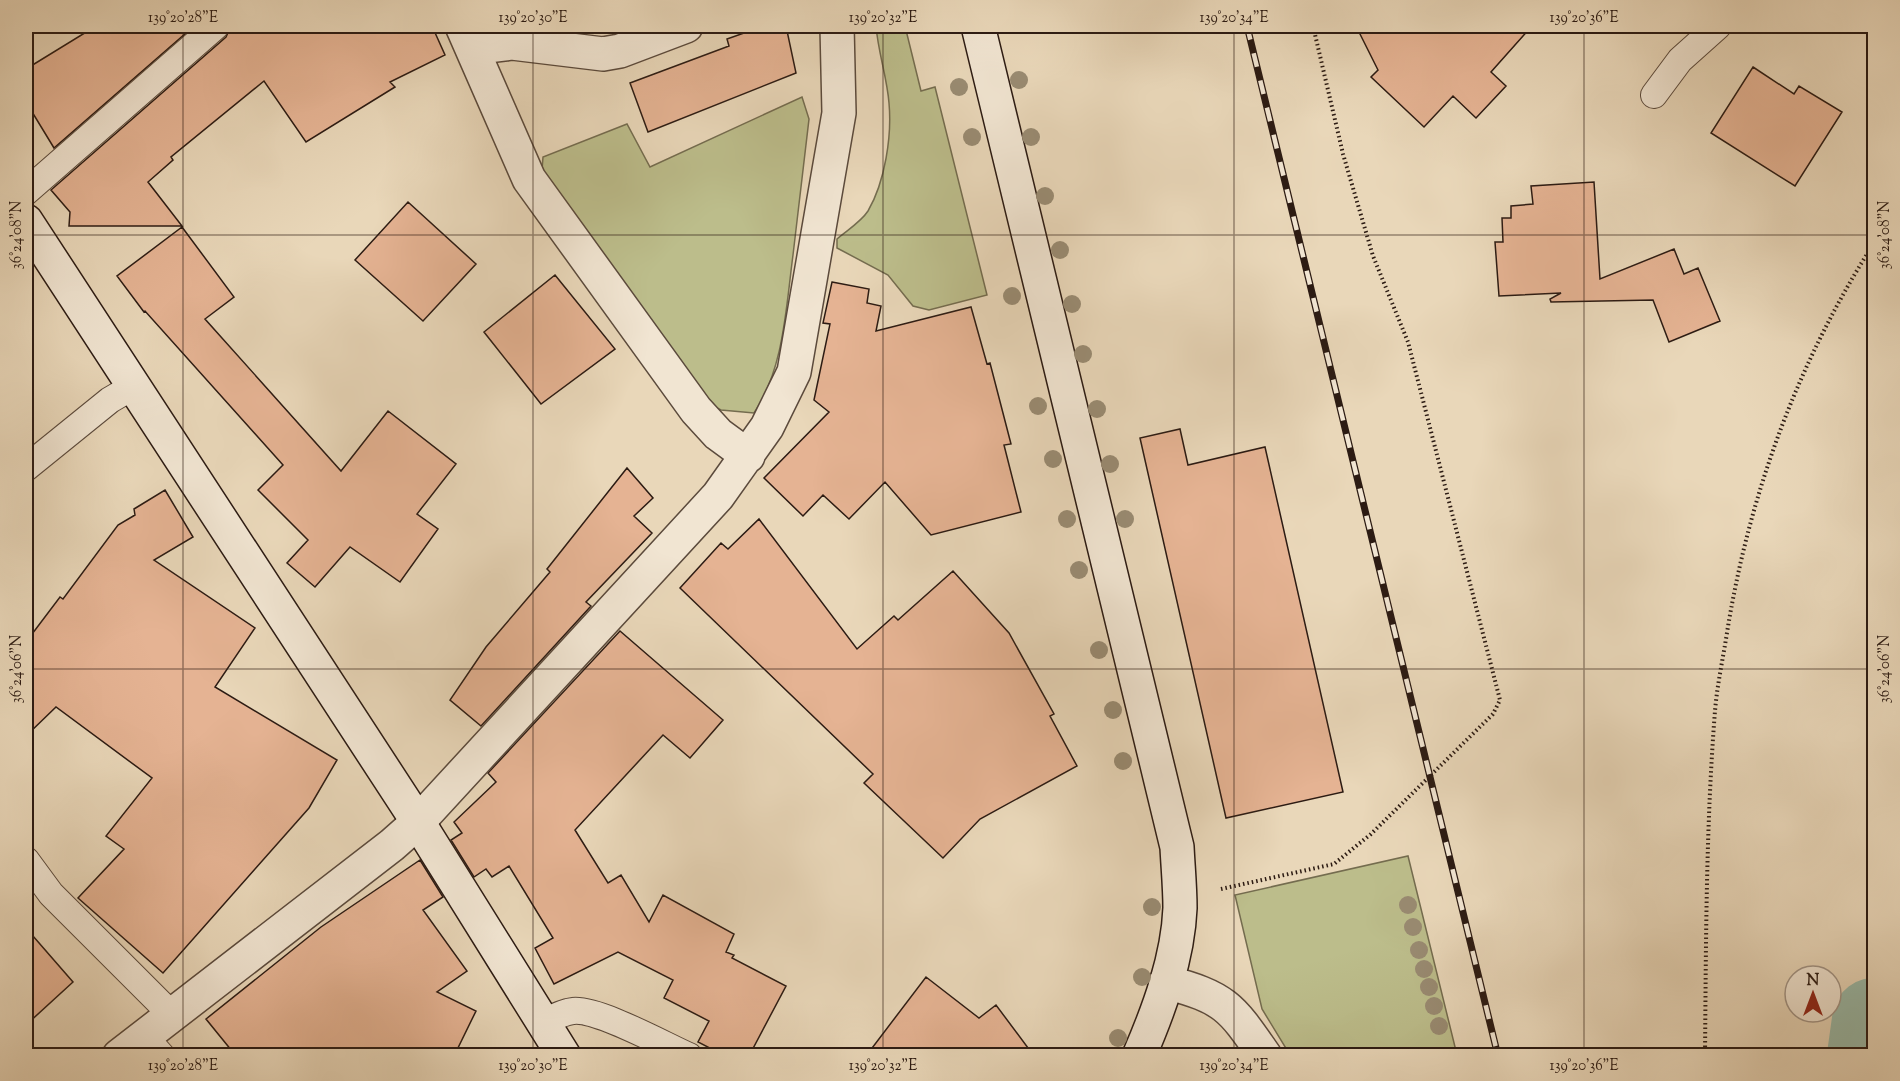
<svg xmlns="http://www.w3.org/2000/svg" width="1900" height="1081" viewBox="0 0 1900 1081" font-family="'Sorts Mill Goudy',serif">
	<rect width="100%" height="100%" fill="#e9d7b9"/>
	<filter id="stains"><feTurbulence type="fractalNoise" baseFrequency=".00333" numOctaves="4"/><feColorMatrix values="0 0 0 0 .2 0 0 0 0 .09 0 0 0 0 .02 0 0 0 .5 -.17"/></filter>
	<radialGradient id="worn" r=".72"><stop offset=".6" stop-color="#630" stop-opacity="0"/><stop offset="1" stop-color="#630" stop-opacity=".3"/></radialGradient>
	<path fill="#bcbd8b" stroke="#746c4f" stroke-width="1.5" d="M876,26h29l16,65 14,-4 52,208 -58,15 -16,-4 -25,-31 -51,-27v-9c9,-8 24,-17 31,-28 17,-29 24,-75 21,-108 -2,-26 -11,-51 -13,-77z
		M802,97l7,22c-5,45 -11,90 -16,136 -7,52 -9,114 -39,158l-33,-3 -10,-5 -169,-235 1,-13 84,-33 23,43z
		M1408,856l49,199h-167l-28,-46 -27,-114z"/>
	<g fill="none" stroke-linecap="round" stroke-linejoin="round">
		<path stroke="#99baa9" stroke-width="84" d="M1869,1056l5,-36"/>
	</g>
	<path fill="#e5b393" stroke="#2c1b13" stroke-width="1.5" d="M96,26h98l-140,122 -28,-46v-33z
		M231,26h201l13,29 -55,27 5,5 -89,55 -42,-61 -93,76 2,3 -25,22 34,44h-113l1,-14 -19,-22 175,-153z
		M764,26h22l10,47 -148,59 -18,-49 99,-37 -2,-7z
		M1356,26h176l-41,46 15,14 -30,32 -23,-22 -29,31 -53,-50 7,-7z
		M1753,67l41,27 5,-8 43,26 -47,74 -84,-53z
		M1594,182l6,97 74,-30 10,25 14,-6 22,53 -51,21 -16,-42 -102,2 -1,-3 11,-6 -62,3 -4,-54h8l-1,-24h9v-12l22,-2 -2,-18z
		M408,202l68,62 -53,57 -68,-61z
		M182,227l52,70 -29,22 136,152 47,-60 68,53 -39,50 21,15 -38,53 -50,-35 -35,40 -28,-24 21,-23 -50,-50 25,-25 -138,-154 -1,1 -27,-36z
		M555,275l60,74 -74,55 -57,-72z
		M832,282l37,7 -2,14 14,3 -5,25 95,-24 16,57 3,-1 21,81 -7,1 17,67 -90,23 -46,-53 -36,37 -26,-24 -20,21 -39,-38 65,-66 -15,-12 16,-76 -7,-1z
		M1180,429l8,36 77,-18 78,345 -117,26 -86,-380z
		M627,468l26,30 -19,18 18,17 -66,69 5,4 -110,120 -31,-26 36,-53 64,-75 -3,-3z
		M165,490l28,47 -39,23 101,68 -40,59 122,73 -28,48 -146,165 -85,-75 46,-49 -18,-13 46,-58 -96,-71 -30,29v-94l34,-45 3,2 55,-74 17,-10 -1,-6z
		M759,519l98,130 37,-33 4,4 55,-49 56,62 45,81 -4,2 27,50 -97,53 -37,39 -79,-75 9,-9 -193,-186 41,-45 7,6z
		M620,631l103,89 -33,38 -27,-23 -88,95 33,53 13,-8 28,47 14,-27 71,39 -8,18 8,3 -2,3 54,28 -37,70h-24l-27,-14 11,-21 -45,-23 9,-18 -55,-28 -64,32 -19,-36 18,-10 -44,-72 -17,11 -6,-8 -12,8 -23,-37 11,-7 -8,-11 42,-40 -8,-9z
		M420,860l23,37 -20,13 44,61 -30,21 39,19 -22,45h-218l-30,-37 115,-92z
		M26,928l47,54 -47,43z
		M926,977l53,41 17,-13 38,51h-168z"/>
	<g fill="none" stroke-linecap="round" stroke-linejoin="round">
		<g stroke="#5b4a3c" stroke-width="28">
			<path id="lane" d="M1654,95l26,-35 38,-34
				M26,192l190,-166
				M26,468l84,-68 24,-14
				M26,860l25,34 121,121
				M543,1023c10,-5 19,-11 30,-12 24,-3 91,34 116,45
				M144,1036l18,20"/>
		</g>
		<g stroke="#5b4a3c" stroke-width="36">
			<path id="street" d="M462,26l67,153 167,231 22,24 30,22
				M472,48l40,-5 91,11 17,-3 66,-25
				M1166,982c60,16 65,25 99,74
				M119,1056l273,-211 26,-23 300,-326 49,-69 27,-55 45,-259 -2,-87"/>
		</g>
		<g stroke="#2c1b13" stroke-width="36">
			<path id="secondary" d="M978,26l199,821c1,20 3,41 3,61 -2,50 -21,102 -41,148
				M26,221l392,601 146,234"/>
		</g>
		<path stroke="#2c1b13" stroke-width="4" stroke-dasharray="1.5 3" stroke-linecap="butt" d="M1221,889l113,-25 37,-30 122,-120 7,-14 -92,-358 -35,-86 -30,-102 -30,-128
			M1705,1056c1,-115 1,-231 10,-345 2,-24 7,-48 11,-72 22,-142 71,-276 148,-396"/>
		<use href="#lane" stroke="#f1e5d2" stroke-width="26"/>
		<use href="#street" stroke="#f1e5d2" stroke-width="33"/>
		<use href="#secondary" stroke="#f1e5d2" stroke-width="33"/>
		<g stroke="#2c1b13" stroke-width="7">
			<path id="rail" d="M1247,26l251,1030"/>
		</g>
		<use href="#rail" stroke="#f1e5d2" stroke-width="4.5" stroke-dasharray="14" stroke-linecap="butt"/>
	</g>
	<g fill="#998b72">
		<circle cx="1019" cy="80" r="9"/>
		<circle cx="959" cy="87" r="9"/>
		<circle cx="972" cy="137" r="9"/>
		<circle cx="1031" cy="137" r="9"/>
		<circle cx="1045" cy="196" r="9"/>
		<circle cx="1060" cy="250" r="9"/>
		<circle cx="1012" cy="296" r="9"/>
		<circle cx="1072" cy="304" r="9"/>
		<circle cx="1083" cy="354" r="9"/>
		<circle cx="1038" cy="406" r="9"/>
		<circle cx="1097" cy="409" r="9"/>
		<circle cx="1053" cy="459" r="9"/>
		<circle cx="1110" cy="464" r="9"/>
		<circle cx="1067" cy="519" r="9"/>
		<circle cx="1125" cy="519" r="9"/>
		<circle cx="1079" cy="570" r="9"/>
		<circle cx="1099" cy="650" r="9"/>
		<circle cx="1113" cy="710" r="9"/>
		<circle cx="1123" cy="761" r="9"/>
		<circle cx="1408" cy="905" r="9"/>
		<circle cx="1152" cy="907" r="9"/>
		<circle cx="1413" cy="927" r="9"/>
		<circle cx="1419" cy="950" r="9"/>
		<circle cx="1424" cy="969" r="9"/>
		<circle cx="1142" cy="977" r="9"/>
		<circle cx="1429" cy="987" r="9"/>
		<circle cx="1434" cy="1006" r="9"/>
		<circle cx="1439" cy="1026" r="9"/>
		<circle cx="1118" cy="1038" r="9"/>
	</g>
	<path fill="none" stroke="#2c1b13" stroke-width="1.5" stroke-opacity="0.45" d="M183,26v1030M533,26v1030M883,26v1030M1234,26v1030M1584,26v1030M26,235h1848M26,669h1848"/>
	<rect width="1900" height="1081" fill="none" stroke="#e9d7b9" stroke-width="66"/>
	<g transform="translate(1813 994)"><circle r="28" fill="#f1e5d2" stroke="#a29486" stroke-width="1.5"/>
	<path d="M0-4.5L10 22L0 15L-10 22Z" fill="#8f2418"/>
	<text y="-9" font-size="16" font-weight="bold" text-anchor="middle" fill="#2c1b13">N</text>
	</g>
	<rect x="33" y="33" width="1834" height="1015" fill="none" stroke="#2c1b13" stroke-width="2"/>
	<g font-size="15" text-anchor="middle" fill="#2c1b13">
		<text x="183" y="22">139°20'28"E</text>
		<text x="533" y="22">139°20'30"E</text>
		<text x="883" y="22">139°20'32"E</text>
		<text x="1234" y="22">139°20'34"E</text>
		<text x="1584" y="22">139°20'36"E</text>
		<text transform="translate(16 235) rotate(-90)" y="5">36°24'08"N</text>
		<text transform="translate(1884 235) rotate(-90)" y="5">36°24'08"N</text>
		<text transform="translate(16 669) rotate(-90)" y="5">36°24'06"N</text>
		<text transform="translate(1884 669) rotate(-90)" y="5">36°24'06"N</text>
		<text x="183" y="1070">139°20'28"E</text>
		<text x="533" y="1070">139°20'30"E</text>
		<text x="883" y="1070">139°20'32"E</text>
		<text x="1234" y="1070">139°20'34"E</text>
		<text x="1584" y="1070">139°20'36"E</text>
	</g>
	<rect width="100%" height="100%" filter="url(#stains)"/>
	<rect width="100%" height="100%" fill="url(#worn)"/>
</svg>
